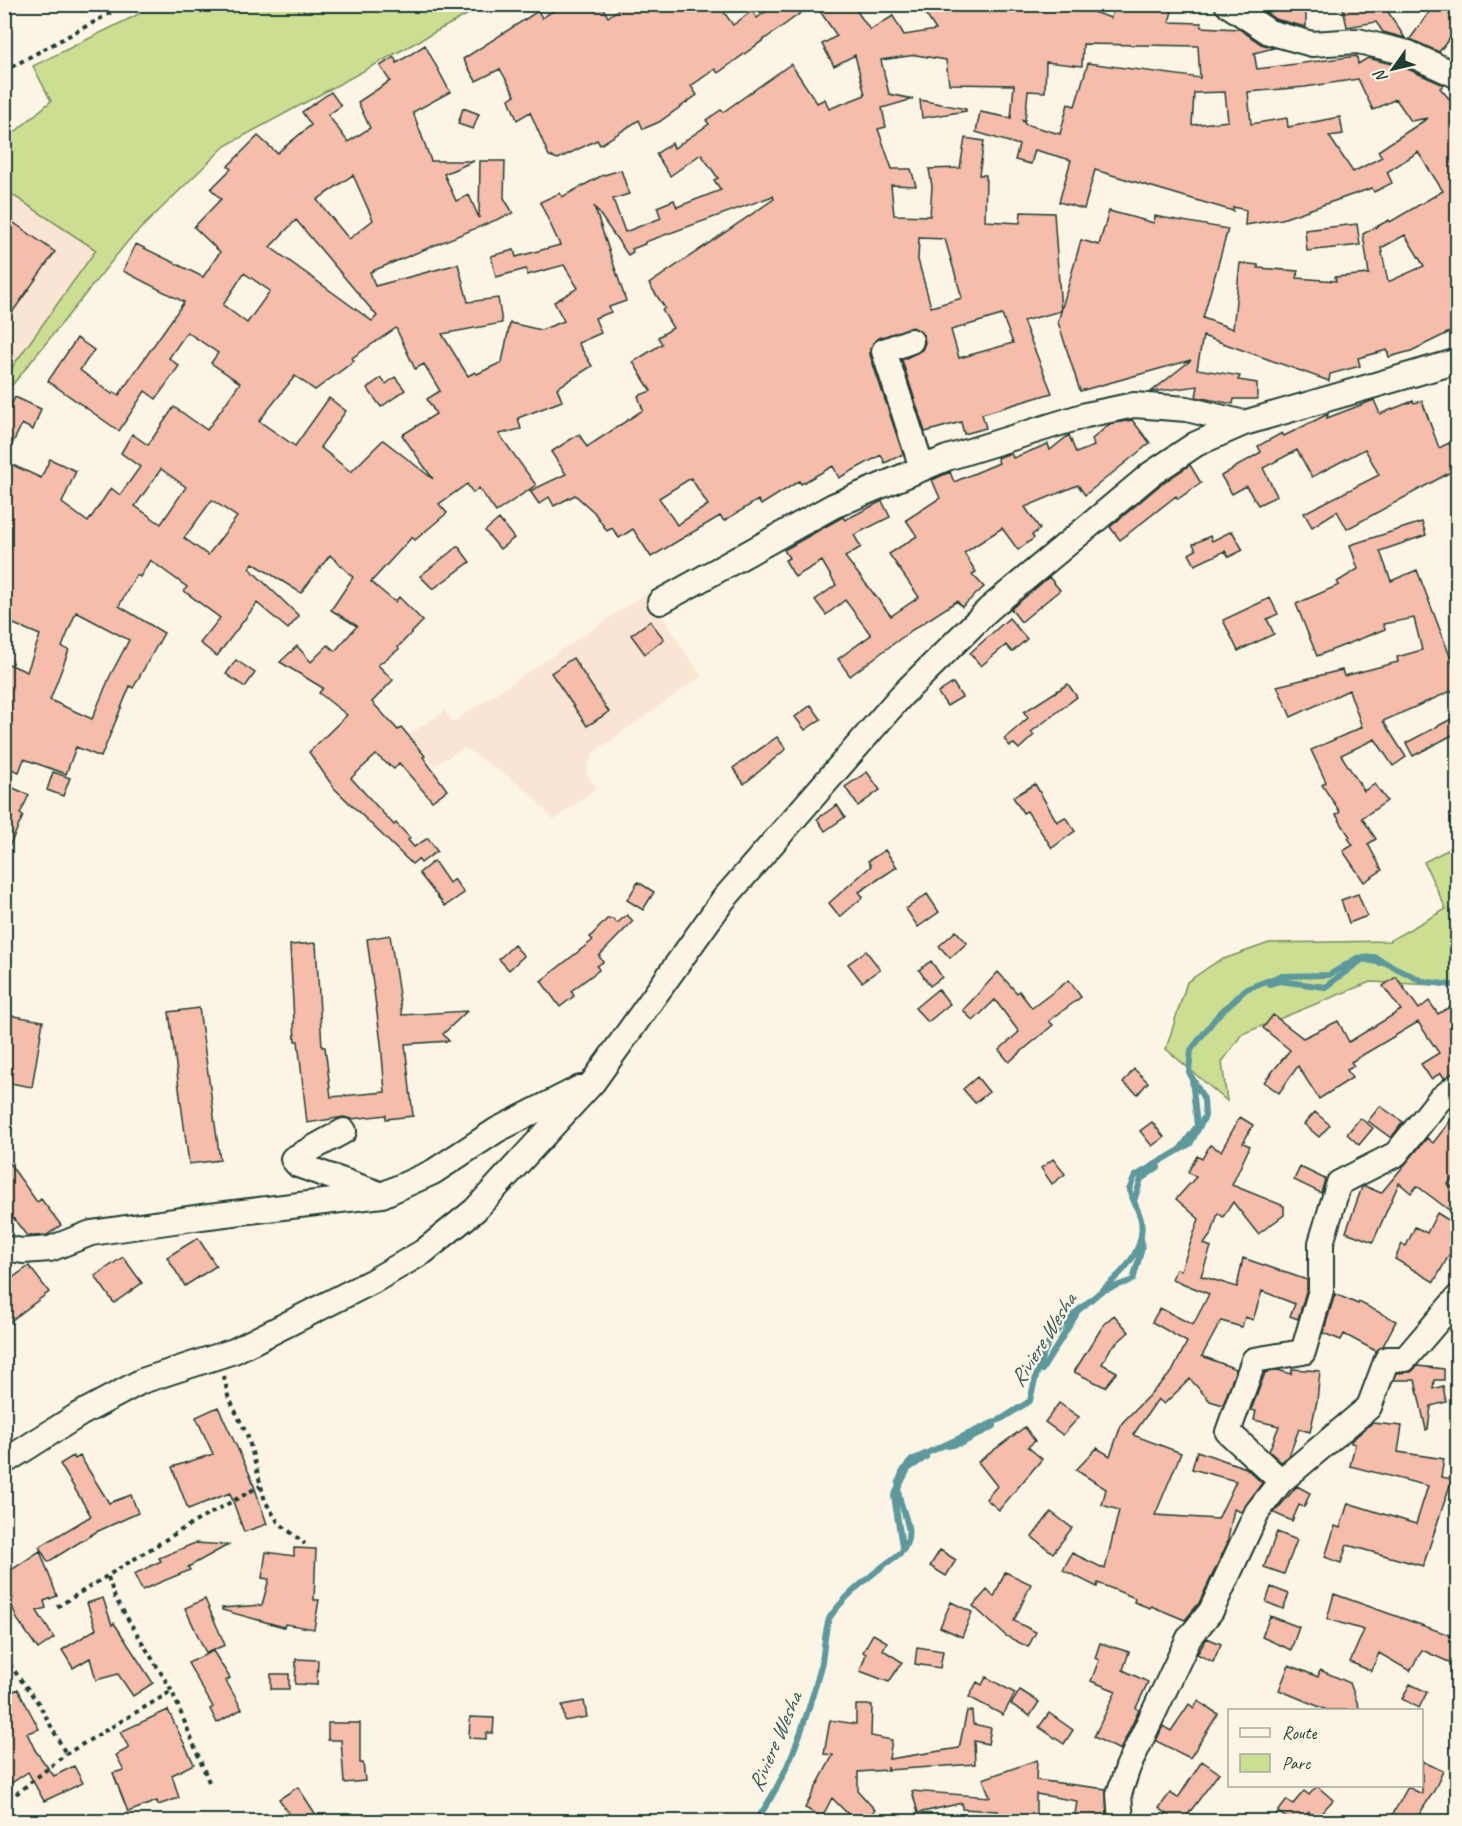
<svg xmlns="http://www.w3.org/2000/svg" width="1462" height="1826" viewBox="0 0 1462 1826" font-family="Caveat,sans-serif">
	<rect width="100%" height="100%" fill="#fcf5e5"/>
	<filter id="ink" filterUnits="userSpaceOnUse"><feTurbulence type="fractalNoise" baseFrequency=".0167" numOctaves="2"/><feDisplacementMap in="SourceGraphic" scale="12" xChannelSelector="R" yChannelSelector="G"/><feConvolveMatrix kernelMatrix="1 2 1 2 8 2 1 2 1" color-interpolation-filters="sRGB"/></filter>
	<g filter="url(#ink)">
		<path fill="#fae4d3" d="M5,190l91,60 -91,127z
			M647,593l54,83 -108,77 -7,20 10,15 -42,32 -29,-32 -61,-41 -30,19 -24,-32 35,-23 8,11z"/>
		<path fill="#ccde92" stroke="#768e63" stroke-width="1.5" d="M159,4l326,1 -260,141 -97,95 -123,153v-17l91,-127 -91,-60v-56l4,3 42,-36 -18,-35z
			M1457,845v141l-87,-4 -128,52 -20,28 5,39 -61,-52 21,-67 31,-21 51,-18 120,-2 57,-32 -22,-47z"/>
		<g fill="none" stroke-linecap="round" stroke-linejoin="round">
			<path stroke="#5c989c" stroke-width="6" d="M1270,984l10,-3 45,6 38,-28 18,4
				M1181,1148l16,-22 -5,-47
				M1134,1201l7,-22 17,-12
				M1102,1291l31,-11 9,-32 -1,-10
				M1042,1370l34,-55
				M948,1446l14,-3 32,-17
				M902,1546l-8,-50 14,-27 18,-12
				M616,1822h13
				M755,1822c33,-44 52,-104 66,-156 3,-11 4,-42 9,-49 14,-20 34,-36 53,-51 6,-5 17,-11 21,-17 18,-31 -27,-55 8,-89l91,-42 27,-17c3,-15 11,-45 18,-57 22,-41 102,-70 93,-124 -2,-9 -8,-20 -12,-30l6,-14 55,-32 15,-28 -1,-17 -15,-27 2,-22 27,-35 28,-26 34,-13 49,-1 28,-17 17,-1 48,24 36,5"/>
		</g>
		<path fill="#f5bdaa" stroke="#1f3d34" stroke-width="1.5" fill-rule="evenodd" d="M564,4h37l7,13 18,-13h92l15,21 19,-14 5,7 19,-14h37l-95,69 -3,-4 -24,17 6,9 -38,27 -16,7 -4,-9 -39,25 -3,-5 -39,19 -9,-3 -19,-44 -13,8 -8,-21 6,-4 -15,-26 -24,12 -13,-22 75,-48 4,7z
			M815,4h37l18,26 23,-14 11,19 32,-5 -17,-26h150l42,14 3,-14h60l-5,18 32,1v4l38,2 22,15 13,4 -20,5 3,16 100,-13 1,8 10,-6 35,9 41,18 -4,3 12,14 6,-3v229l-47,23 -22,6 -2,-7 -29,8 2,8 -30,8 -1,7 -126,-45 -6,33 43,7 -2,4 19,3v16h-23l-1,5 -37,-7 2,-11 -47,6 40,-32 -111,31 -22,-69 23,-82 18,5 10,-34 45,12 1,-7 73,13 -25,89 30,11 7,-66 18,2v3l40,3 -1,7 39,3 -1,-4 34,-3 -6,-40 26,-14 1,2 53,-31 -25,-39 -31,20 5,11 -18,9 -2,-4 -90,31 -37,6 1,-15 -13,-3v4l-138,-41 -11,39 -25,-7 12,-42 -36,-10 -4,14 -16,-4 4,-15 -43,-13 4,-20 31,6 3,-33 -65,-1 -3,-24 -30,-5 -35,5 8,34 24,5 -31,9 4,19 -8,2 14,40h19l5,17 -25,-1 3,30 36,1 2,-30 -3,-17 31,-1 5,-30 19,3 -5,34h7l-1,46 35,2 1,-11 33,1 7,98 -38,10 29,72 -70,21 4,14 -22,6 -3,-12 -36,10 -23,-72 20,-10 3,-7 -1,-7 -11,-9 -34,11 -9,10v7l33,99 -18,9 -4,-8 -42,23 -6,-12 -32,18 -2,-3 -38,24 -3,-5 -34,21 -4,-5 -69,41 -18,-28 -14,9 -7,-10 -5,3 -13,-19 -19,-17 -21,11 -5,-9 -10,7 -9,-13 36,-17 -15,-22 28,-18 8,13 56,-37 -5,-14 13,-5 -18,-29 29,-18 -4,-7 15,-9 -11,-18 3,-2 -16,-24 125,-85 -1,-3 -128,46v2l-13,5 1,3 -5,3 -34,-49 32,95 -17,6 2,5 -16,6 6,15 -23,10 14,23 -35,22 5,13 -44,17 3,11 -22,5 37,51 -40,27 -17,-24 -6,5 -6,-9 -28,20 8,9 -32,27 -3,-3 -41,45 24,20 4,-5 24,24 -25,26 1,2 -21,16 15,15 -21,22 26,28 4,-2 23,28 -2,1 24,33 -15,11 -33,-38 -5,6 -18,-14 -25,23 43,47 2,-2 14,15 -2,2 6,7 14,-9 9,13 -16,12 -3,-4 -6,5 -78,-76 -25,-36 38,-37 -28,-22 4,-5 -43,-26 17,-16 14,16 17,-17 7,6 22,-25 -26,-16 22,-33 -23,-22 -29,38 -48,-30 -4,5 50,48 -11,13 -31,-26 -40,53 -17,-13 20,-25 -36,-27 3,-4 -37,-27 -10,17 -4,-2 -17,31 45,27 -31,55 -3,-2 -29,71 -25,-10 -10,27 -42,-15 -5,13 -15,-6v-104l23,10 13,-37 -36,-15v-159l37,17 9,-19 26,12 -14,32 26,19 23,-34 9,7 20,-28 -19,-14 11,-19 16,11 26,-38 33,23 33,-47 -29,-20 7,-10 -31,-21 -18,26 10,8 -23,33 -11,-8 -26,40 -71,-50 29,-43 17,12 -14,20 32,24 2,-2 5,3 65,-93 -61,-31 13,-27 67,33 17,-25 -26,-25 27,-28 -10,-10 20,-20 -3,-3 30,-30 19,17 34,-28 -9,-13 29,-20 10,14 -13,9 20,27 22,-14 -12,-26 32,-21 -10,-15 14,-9 3,6 28,-18 25,47 -37,20 18,49h43l-30,13 12,27 13,-6 10,23 1,-57h25l-1,37 9,15 -143,59 5,14 83,-22 10,38 30,-4 4,25 -60,11 26,42 7,-4 2,2 25,-12 8,-39 31,7 23,-9 -10,-19 24,-14 -14,-23 -37,10 -1,-6 -30,8 -5,-21 23,-6 2,7 44,-12 -20,-43 20,-9 2,4 39,-21 20,-6 8,24 -16,5 12,33 36,-14 -4,-11 17,-7 3,7 44,-17 -7,-10 4,-2 -17,-24 -31,22 -14,-22 16,-11 2,5 35,-24 -3,-4 15,-10 2,2 68,-48 26,39 8,-4 4,10 36,-14 -10,-40 -21,11 -12,-22 15,-8zM1083,44l115,2 2,32 -112,-15 -13,43 -7,-2 -8,30 -35,-10 -3,-4h3l3,-29 17,1 1,-30 36,4zM1358,79l15,31 23,-11 15,22 17,-3 -50,33 4,6 -29,15 -24,-36 14,-2 -3,-17 -52,10 -1,-9 -36,6 -3,-32 57,-5zM1225,92l3,29 -36,4 2,-32zM353,175l20,45 -24,19 -32,-39zM296,220l81,96 -5,5 -102,-74zM1405,235l19,31 -36,16 -7,-34zM919,238l26,1 17,59 -31,9 -13,-47zM244,273l26,18 -23,32 -24,-18zM1002,315l11,28 -54,15 -8,-28zM396,328l19,41 9,-5 16,27 -13,8 9,15 -34,21 31,44 -50,-39 -32,32 -31,-25 26,-36 -17,-13 -34,48 -36,-25 36,-45 20,14 39,-29 -2,-3zM161,469l25,18 -25,37 -26,-18zM691,478l17,27 -31,20 -18,-27zM212,500l25,17 -29,38 -24,-17zM76,612l53,28 -19,36 -18,43 -42,-19 19,-50 -7,-3z
			M1264,4h42v23l-31,-8 -11,-8z
			M1342,4h41l22,34 -22,-6 -7,-10 -29,5z
			M1435,4l23,16v7l-19,25 -29,-13z
			M920,100l46,9v2l-44,7z
			M463,108l16,6 -6,15 -15,-5z
			M14,223l41,29 -51,72v-88z
			M1357,224l3,21 -53,6 -2,-21z
			M395,377l10,13 -24,17 -14,-19 14,-10 5,6z
			M15,397l26,12 -8,21 -11,-6 -18,37v-40z
			M1374,400l6,14 33,-13 1,2 8,-2 17,47 10,-5 9,16v9l-111,61 -10,-18 -25,16 -8,-14 75,-38 -14,-26 -53,28 -15,-27 -34,18 14,28 -19,9 -12,-19 -14,8 -11,-18 40,-24 -3,-6 24,-13 2,3 44,-22 -1,4z
			M1132,420l18,23 -65,52 -7,-10 -53,22 15,22 -8,6 2,3 -16,12 -16,-22 -38,25 12,19 -4,2 12,13 -22,20 -5,-6 -45,29 -62,46 -12,-17 33,-24 -26,-35 -19,15 -11,-15 21,-15 -14,-24 -27,16 -10,-17 4,-2 -5,-8 55,-31 4,-2 2,3 37,-19 8,16 -36,18 7,12 -16,10 46,59 28,-19 -30,-43 28,-18 -11,-16 34,-22 -8,-18 18,-8 4,10 45,-19 -2,-5 14,-5 2,5 35,-14 2,6 19,-15 7,18 18,-7 -2,-7 18,-15z
			M1190,465l11,18 -23,16 -2,-3 -56,44 -10,-13 50,-42z
			M499,519l15,19 -14,11 -15,-18z
			M1422,522l4,13 -46,16 11,30 26,-11 41,107v11l-75,33 23,36 -13,9 -18,-27 -34,16 23,36 11,-7 12,17 -25,17 14,21 -8,5 14,26 -18,12 -21,-31 10,-6 -5,-7 2,-1 -14,-22 4,-3 -18,-27 4,-3 -15,-32 51,-23 -13,-37 -58,27 -14,-31 65,-16 2,6 54,-14 -1,-5 25,-7 -8,-32 -31,6 2,5 -68,27 -21,-52 43,-19 -2,-3 21,-13 -8,-24z
			M1232,531l11,19 -14,7 -4,-6 -30,14 -6,-11 7,-4 -3,-6 17,-8 2,5z
			M458,546l12,16 -37,27 -13,-13z
			M1049,577l11,13 -39,32 -10,-13z
			M1270,598l8,16 -11,5 7,15 -36,17 -15,-31z
			M1009,618l18,21 -15,13 -6,-7 -25,21 -11,-13z
			M650,621l14,18 -19,15 -14,-19z
			M573,658l36,54 -22,14 -36,-53z
			M236,660l19,13 -10,14 -19,-13z
			M953,683l9,14 -15,9 -9,-13z
			M1068,684l9,13 -46,35 3,3 -15,14 -5,-5 -4,2 -6,-7 24,-21 -4,-6z
			M811,705l10,14 -16,11 -10,-13z
			M1455,717l3,15 -45,24 -7,-13z
			M777,737l9,12 -42,35 -11,-16z
			M53,772l17,6 -7,18 -16,-6z
			M867,772l13,18 -22,16 -13,-19z
			M4,784l25,11 -9,19 3,2 -19,42z
			M1035,784l22,38 8,-5 10,14 -23,17 -25,-37 -4,2 -10,-16z
			M837,805l8,12 -20,14 -8,-12z
			M885,850l12,17 -38,25 4,5 -23,20 -11,-14 42,-37 -3,-5z
			M434,861l15,22 5,-4 10,14 -19,13 -26,-33z
			M638,882l16,10 -11,18 -16,-10z
			M927,894l12,18 -21,15 -12,-18z
			M1358,894l9,22 -18,7 -8,-23z
			M627,915l6,6 -34,35 4,6 -6,4 2,4 -28,21 3,5 -14,11 -19,-26 52,-41 -3,-3 17,-18h6l4,4z
			M956,931l11,12 -17,15 -11,-12z
			M390,935l12,80 65,-4 -24,23 6,7 -44,3 8,72 -27,3v-4l-35,4 -7,-2 -37,6 -9,-82h-3l-5,-96 26,-2 6,104h3l6,50 54,-5 -4,-49 -14,-104z
			M514,945l10,11 -15,14 -10,-11z
			M866,951l14,18 -18,13 -14,-18z
			M931,961l11,16 -12,9 -11,-16z
			M998,972l19,21 2,-2 13,17 37,-28 12,17 -32,24 4,4 -44,37 -10,-12 20,-18 -24,-32 -22,21 -10,-11z
			M1396,977l23,32 10,-8 9,13 20,-12v69l-14,7 -3,-5 -10,6 -10,-15 18,-11 -21,-31 -67,40 3,4 -7,4 5,8 -33,21 -21,-33 -19,27 -15,-11 26,-32 -27,-22 10,-13 30,23 35,-17 11,21 52,-32 -18,-24z
			M938,989l12,15 -22,18 -13,-14z
			M199,1008l21,152 -31,4 -20,-152z
			M8,1015l35,6 -11,66 -28,-5v-48z
			M1134,1069l14,13 -10,12 -15,-11z
			M977,1077l12,15 -14,11 -12,-14z
			M1380,1106l23,16 -12,16 -23,-17z
			M1458,1111v61l-10,12 10,8v6l-9,12 -32,-24 -6,7 -12,-10 -26,59 -27,-10 16,-45 3,-1 16,7 46,-55 6,5z
			M1315,1112l15,13 -11,12 -15,-13z
			M1240,1117l13,8 -10,18 7,3 -18,39 52,21v9l-26,19 -25,-32 -10,15 -5,-4 -6,20 -8,11 7,3 -10,29 36,11 6,-29 64,22v8l-9,31 -8,-3 5,-12 -33,-13 -9,29 -8,-3 -3,10 -21,-6 -19,35 34,13 -13,36 -13,-4 -20,-22 -26,25 -6,-5 -25,36 48,18 -26,62 63,4 18,-38 -44,-12 5,-18 49,17 16,15 -21,29 -7,-3 -7,35 -28,59 -14,17 -34,-14 -1,2 -16,-6 1,-4 -37,-15 -1,4 -34,-17 9,-17 33,16 14,-59 -17,-5 4,-16 -30,-19 21,-22 13,8 12,-33 50,-51 15,-30 -35,-20 8,-14 33,17 16,-31 -37,-15 4,-10 5,1 18,-51 -23,-20 20,-22 -8,-5 9,-16 5,3 8,-14 11,6z
			M1360,1118l13,10 -14,17 -12,-11z
			M1152,1122l12,15 -12,9 -12,-15z
			M4,1156l33,46 4,-3 20,26 -14,10 -20,1 -23,-30z
			M1053,1159l12,15 -13,10 -11,-16z
			M1300,1167l25,12 -4,14 -27,-13z
			M1437,1213l21,13v25l-5,-3 -19,34 -39,-23 7,-15 4,2 9,-19 12,6z
			M198,1238l18,28 -31,20 -18,-29z
			M123,1257l19,26 -28,20 -19,-27z
			M29,1266l20,26 -45,34v-42z
			M1335,1294l23,10 1,-2 37,19 -13,25 -7,5 -32,-17 -3,6 -18,-7z
			M1114,1315l15,17 -18,16 -9,16 15,8 -12,15 -31,-15 30,-48z
			M1418,1366l26,3v11h-10l-1,9 10,-3 3,16 -15,4 -3,23 -2,1 -11,-50h-21l3,-7 14,-1z
			M1292,1369l28,2 -3,30 -7,31 -11,-3 -10,27 -8,6 -12,-11 10,-25 -25,-6 2,-9 -5,-1 14,-37 13,-3 13,4z
			M1059,1403l20,14 -16,18 -18,-13z
			M218,1407l33,70 16,47 -23,8 -14,-39 -42,16 -16,-42 41,-13 -17,-37z
			M1372,1423l30,3 -4,26 46,7 -3,18 11,2 -29,87 -76,-21 -6,18 -16,-6 10,-31 5,2 8,-25 68,21 12,-38 -78,-20 5,-22 -4,-1v-2z
			M1025,1427l10,14 -7,6 14,12 -43,51 -13,-11 11,-13 -19,-24z
			M73,1456l2,3 5,-3 29,47 22,-8 7,18 -42,19 -48,30 -9,-15 52,-31 -31,-52z
			M1297,1486l13,7 -6,14 -5,-2 -7,16 -18,-8z
			M1051,1512l21,16 -19,25 -21,-16z
			M1277,1532l20,8 -13,34 -20,-7z
			M195,1543l33,2 -40,22 2,3 -48,20 -8,-16 27,-13 -2,-3z
			M294,1548l22,1 -2,51h5l-5,29 -29,-5 -1,3 -62,-17v-2l40,-3 7,-26 -7,-1 4,-26 28,4z
			M940,1550l16,10 -10,16 -16,-10z
			M40,1551l17,45 -13,5 2,7 -9,3 17,27 -16,11 -21,-30 -7,-18 3,-2 -9,-12v-12z
			M1005,1572l26,12 -17,37 22,11 -8,15 -22,-11 -33,-30 14,-16 7,7z
			M1271,1587l18,7 -6,15 -17,-7z
			M1334,1594l124,44v12l-7,13 -29,-13 -12,21 -31,-18 -8,18 -21,-9 14,-32 -37,-11z
			M103,1598l9,27 2,-2 39,60 -20,13 -15,-22 -22,6 -6,-22 -17,10 -11,-18 34,-21 -9,-26z
			M205,1599l20,46 -19,8 -21,-45z
			M951,1602l21,10 -10,25 -22,-10z
			M1270,1616l29,11 -8,23 -29,-13z
			M873,1634l14,8 -4,8 19,12 -13,20 -29,-11 6,-17 -3,-2z
			M1207,1638l14,6 -8,18 -16,-8z
			M1100,1643l29,9 -6,18 25,12 -12,26 3,2 -19,40 -26,-13 22,-46 -25,-10 8,-21 -4,-2z
			M917,1647l26,4 -3,17 -25,-4z
			M213,1651l17,27 -4,3 16,28 -25,14 -7,-14 3,-2 -25,-44z
			M296,1659l22,1 -1,25 -22,-1z
			M1289,1665l29,12 2,-7 30,13 10,27h-33l-48,-20z
			M271,1674h18v15h-18z
			M986,1677l29,16 -12,22 -34,-18 8,-15 5,3z
			M1410,1684l17,8 -8,16 -17,-9z
			M18,1689l21,40 -12,4 8,17 19,26 20,-10 9,17 -39,18 -16,-29 -24,16v-92z
			M1020,1690l19,12 -9,14 -19,-12z
			M584,1701l3,16 -22,4 -3,-16z
			M1198,1701l20,13 -28,44 -34,-17 7,-15 8,5 18,-27 5,4z
			M856,1705h16l-1,31 21,4 -3,19 70,-11 8,-37h5l1,13 18,4 -3,16 -14,-3 1,23 -87,6v-4l-1,4 -29,2v19l17,19 -13,11h-7l-23,-23 -10,19 -17,-9 28,-53 -9,-1 6,-34 26,4z
			M168,1710l26,54 -22,11 7,23 -21,7 -1,-4 -29,11 -15,-39 11,-3 -8,-15 13,-7 -9,-16z
			M1049,1713l24,17 -9,14 -25,-17z
			M470,1717l24,1 -1,15h-7v6l-17,-1z
			M328,1723h32v40h3l2,18 -21,2 -3,-43h-13z
			M1037,1760l-1,20 70,9 1,32h-33l3,-20 -41,-7v27h-42l4,-10 -36,-2v-6l-44,10 -6,-22 78,6 -7,-18z
			M1202,1761l17,12 -36,48h-6l-18,-13 11,-15 8,5z
			M1422,1761l21,10 -9,20 -19,30h-26l19,-34 14,7z
			M1317,1786l16,14 -17,19 -7,-7 -8,9h-10l-13,-9 9,-12 6,4 11,-13 5,4z
			M298,1787l22,34h-26l-15,-22z"/>
		<g fill="none" stroke-linecap="round" stroke-linejoin="round">
			<g stroke="#1f3d34" stroke-width="28">
				<path id="minor" d="M1227,4l42,28 43,12 46,-3 50,12 50,23
					M911,341l-27,10 38,117
					M660,602l173,-96 114,-48 139,-43 48,-10 53,4 57,14
					M344,1131l-51,28 5,6 79,28
					M4,1248l19,3 27,-2 41,-16 110,-16 181,-22 51,-23 64,-42 83,-42
					M4,1462l76,-48 62,-33 92,-30 139,-70 50,-29 52,-42 118,-128 130,-182 178,-204 88,-87 162,-135 45,-30 48,-21 214,-62
					M1281,1481l-53,-49 26,-72 49,-8 18,-62v-47l18,-60 57,-29 43,-54 19,-15
					M1121,1822l-2,-28 9,-27 61,-129 22,-27 46,-99 24,-31 88,-74 18,-48h18l53,-62"/>
			</g>
			<path stroke="#1f3d34" stroke-width="4" stroke-dasharray="4.5 4.5" stroke-linecap="butt" d="M4,71l123,-67
				M224,1376l4,20 20,41 17,64 13,21 27,22
				M108,1577l7,21 57,93 37,91
				M57,1607l129,-80 74,-41
				M4,1657l35,47 27,50
				M16,1794l50,-40 106,-63"/>
			<use href="#minor" stroke="#fcf5e5" stroke-width="24"/>
		</g>
	</g>
	<g text-anchor="middle" dominant-baseline="central" stroke-width="5" stroke-linejoin="round" paint-order="stroke">
		<g font-size="22" font-style="italic" fill="#335b57" stroke="#fcf5e5">
			<text transform="translate(1043 1340) rotate(-58)">Riviere Wesha</text>
			<text transform="translate(775 1742) rotate(-67)">Riviere Wesha</text>
		</g>
	</g>
	<rect width="1462" height="1826" fill="none" stroke="#fcf5e5" stroke-width="24"/>
	<rect x="12" y="12" width="1438" height="1802" fill="none" stroke="#1f3d34" stroke-width="2" filter="url(#ink)"/>
	<rect x="1228" y="1709" width="195" height="78" fill="#fcf5e5" stroke="#a4ab9e" stroke-width="1.5"/>
	<rect x="1240" y="1728" width="30" height="9" fill="#fcf5e5" stroke="#a4ab9e" stroke-width="1.5"/>
	<text x="1282" y="1739" font-size="18" fill="#1f3d34">Route</text>
	<rect x="1240" y="1754" width="30" height="18" fill="#ccde92" stroke="#a4ab9e" stroke-width="1.5"/>
	<text x="1282" y="1769" font-size="18" fill="#1f3d34">Parc</text>
	<g transform="translate(1393 69) rotate(236)" stroke="#fcf5e5" stroke-width="4.5" paint-order="stroke">
	<path d="M0-4.5L10 22L0 15L-10 22Z" fill="#1f3d34"/>
	<text y="-9" font-size="16" font-weight="bold" text-anchor="middle" fill="#1f3d34">N</text>
	</g>
</svg>
